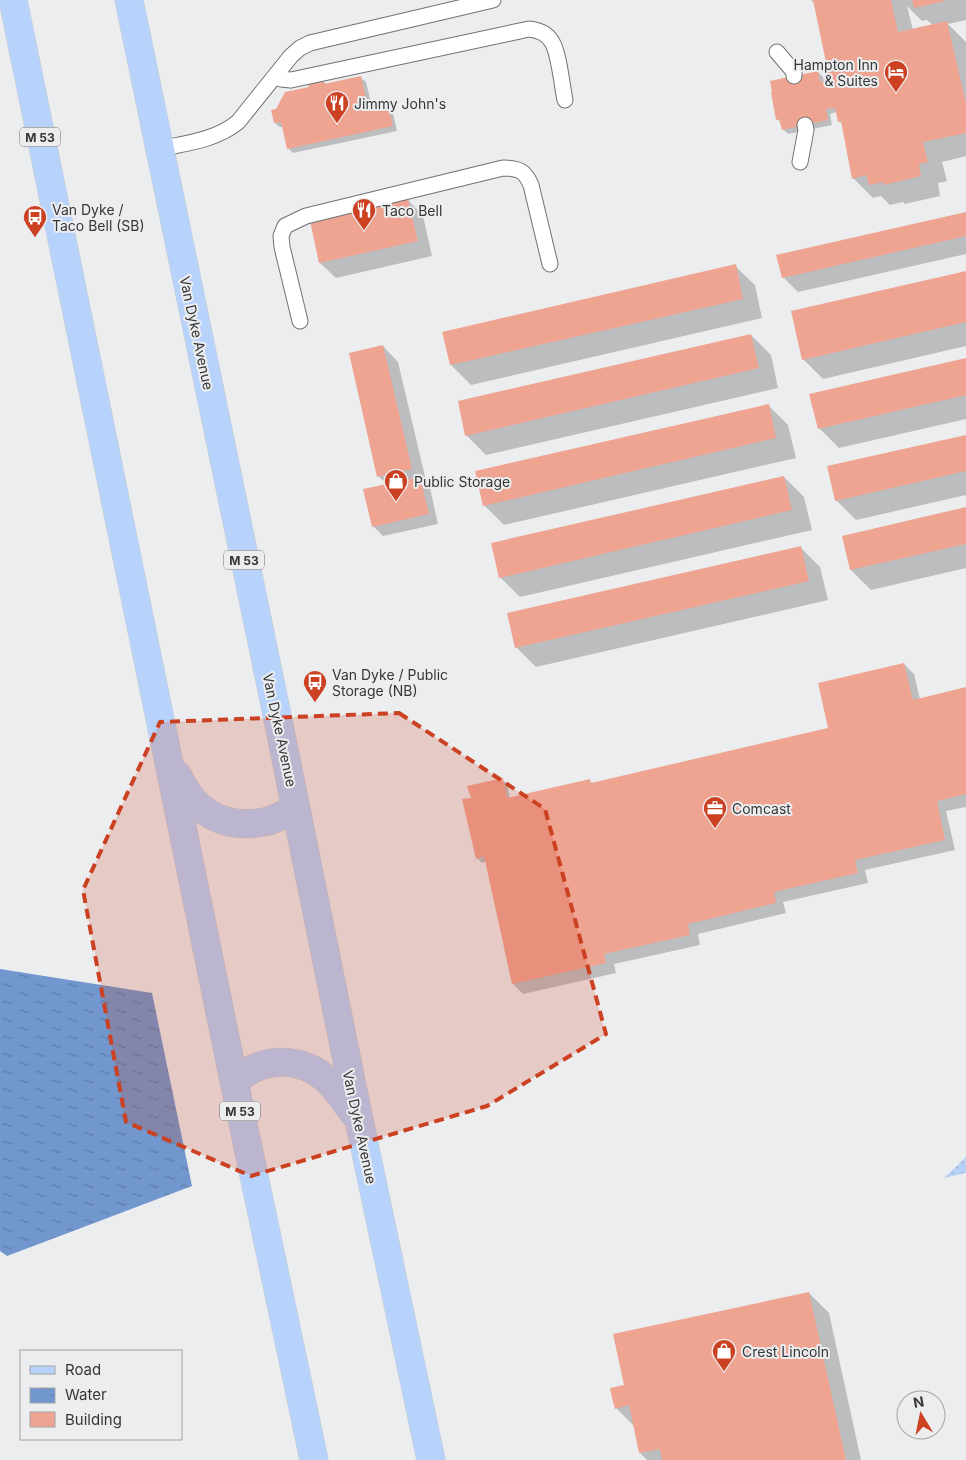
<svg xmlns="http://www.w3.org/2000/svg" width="966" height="1460" viewBox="0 0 966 1460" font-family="Inter,sans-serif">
	<defs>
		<pattern id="grass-dots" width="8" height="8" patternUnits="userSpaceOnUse" patternTransform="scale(1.25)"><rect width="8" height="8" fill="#b8d1f6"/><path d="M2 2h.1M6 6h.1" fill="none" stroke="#9fb4d4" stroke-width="1.8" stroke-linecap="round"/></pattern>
		<pattern id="water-ripples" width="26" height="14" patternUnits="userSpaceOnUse" patternTransform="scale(1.25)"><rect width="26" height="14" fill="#7197ce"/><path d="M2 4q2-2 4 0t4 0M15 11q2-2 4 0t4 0" fill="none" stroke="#5e7ca8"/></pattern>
	</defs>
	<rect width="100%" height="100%" fill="#ebedef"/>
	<path fill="url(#grass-dots)" d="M966,1157v16l-22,5z"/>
	<path fill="url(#water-ripples)" d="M0,969l152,24 40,193 -185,70 -7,-5z"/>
	<path fill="#0003" fill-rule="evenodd" d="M811,0h155v20l-18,4 18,18v114l-24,6 5,19 -9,2 2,13 -35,8 -2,-2 -13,3 -9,-9 -8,2 -20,-20 -10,-53 -4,-4 -3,-9 -6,2 2,11 -44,9 -5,-5 -1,-6 -5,-4 41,-47 5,5 1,5 5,-4 -1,-15 -14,-60zM907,6l15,15 5,-1 7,6 -21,4z
		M361,78l5,4 5,21 15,-3 5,5 6,26 -104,22 -5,-5 -5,-21h-3l-5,-4 36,-35 12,-7 4,4z
		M408,200l15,16 9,40 -96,22 -16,-15z
		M966,214v40l-168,38 -15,-15z
		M735,266l20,19 7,33 -291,67 -20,-20 -8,-32z
		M966,272v74l-143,33 -20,-20z
		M751,335l20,20 7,33 -292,67 -20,-20z
		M383,346l15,16 29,123 3,3 8,36 -55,12 -10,-10 15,-41 -10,-9z
		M966,360v59l-127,29 -20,-20z
		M768,405l20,20 8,33 -292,67 -20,-20z
		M966,436v59l-110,25 -20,-20z
		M784,477l20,20 8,33 -292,67 -20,-20z
		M966,509v59l-95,22 -20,-20z
		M800,547l20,20 8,33 -292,67 -20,-20z
		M904,664l10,10 6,25 46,-10v118l-20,4 9,39 -90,20 3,13 -85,19 3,11 -88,21 2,11 -86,19 2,9 -93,21 -10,-10 -26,-123 -5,2 -5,-5 -5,-59 30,-20 5,5 3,15 80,-18 3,3 237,-55z
		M809,1293l20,20 32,147h-214l-7,-7 -5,-26 -19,-19 10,-22z"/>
	<path fill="#efa492" d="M813,0h78l7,32 49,-11 19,83v29l-43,9 5,20 -9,2 2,12 -37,9 -1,-3 -14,3 -3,-10 -14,4 -11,-58 -3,1 -3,-14 -9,1 2,11 -46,10 -3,-11 -3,1 -5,-27 1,-1 -2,-11 48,-10 2,11 5,-1 -1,-4h3l-3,-14 2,-1z
		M912,0h33v1l-31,7z
		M361,76l6,27 20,-4 6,27 -106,23 -6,-27 -7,1 -3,-13 5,-1 9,-17 24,-5 -1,-5 15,-3 1,5z
		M408,199l10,42 -99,22 -9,-42z
		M966,212v24l-184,42 -6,-23z
		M736,264l7,35 -293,66 -8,-33z
		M966,271v51l-164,38 -11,-49z
		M751,334l8,34 -294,68 -7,-35z
		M383,345l29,124 -35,8 -28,-124z
		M966,358v37l-148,34 -9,-35z
		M769,404l7,34 -293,68 -8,-35z
		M966,435v36l-131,30 -8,-35z
		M784,476l8,34 -293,68 -8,-35z
		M420,477l9,37 -57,13 -9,-38z
		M966,507v37l-116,26 -8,-34z
		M801,546l8,35 -294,67 -8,-35z
		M904,663l9,37 53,-13v107l-29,7 8,39 -90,20 3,13 -84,19 2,11 -88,21 2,11 -86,19 2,9 -94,21 -28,-128 -8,3 -14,-60 9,-1 -4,-12 36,-8 4,20 83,-19 1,4 237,-55 -10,-45z
		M809,1292l37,168h-184l-2,-11 -21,4 -10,-48 -14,4 -3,-11 -2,-10 14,-3 -11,-51z"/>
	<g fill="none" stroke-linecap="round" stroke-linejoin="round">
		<g stroke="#6f7173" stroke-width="17">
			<path id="lane" d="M777,52l17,20v4
				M275,76l6,3 10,1 238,-51c9,1 18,4 23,13 7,11 10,44 13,58
				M159,149c28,-6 57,-9 79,-27l53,-66 9,-8 10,-5 183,-43
				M800,162l6,-32 -1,-5
				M300,321l-18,-74 -1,-11 4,-10 21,-10 197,-48c16,0 22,3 28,17l19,79"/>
		</g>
		<g stroke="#cacbcb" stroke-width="29">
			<path id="primary" d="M13,0l221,1081 80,379
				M129,0l148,715 82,405 72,340
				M176,774c6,8 10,18 17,26 19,22 47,28 75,21 9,-2 19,-9 28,-13
				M234,1081c7,-5 15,-11 23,-14 26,-10 55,-4 74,17 9,9 16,21 24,31"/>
		</g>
		<use href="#lane" stroke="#fff" stroke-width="15"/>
		<use href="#primary" stroke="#b8d3fb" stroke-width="28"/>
	</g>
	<path fill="#cb4121" fill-opacity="0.2" stroke="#cb4121" stroke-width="4" stroke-dasharray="10 6" stroke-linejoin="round" d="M399,713l146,96 61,225 -119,72 -236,70 -125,-54 -43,-232 77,-168z"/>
	<defs>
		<g id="hotel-pin" transform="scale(1.25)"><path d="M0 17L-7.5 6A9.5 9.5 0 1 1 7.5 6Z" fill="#cb4121" stroke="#ebedef"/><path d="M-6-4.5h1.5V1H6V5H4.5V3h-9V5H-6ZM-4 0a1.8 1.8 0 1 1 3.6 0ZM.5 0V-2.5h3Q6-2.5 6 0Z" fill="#fff"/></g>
		<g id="restaurant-pin" transform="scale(1.25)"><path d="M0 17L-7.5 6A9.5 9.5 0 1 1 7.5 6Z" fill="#cb4121" stroke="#ebedef"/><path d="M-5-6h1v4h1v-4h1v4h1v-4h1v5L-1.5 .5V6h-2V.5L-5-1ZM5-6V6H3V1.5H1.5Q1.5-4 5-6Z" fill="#fff"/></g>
		<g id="bus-pin" transform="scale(1.25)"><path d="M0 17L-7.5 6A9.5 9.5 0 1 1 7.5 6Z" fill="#cb4121" stroke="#ebedef"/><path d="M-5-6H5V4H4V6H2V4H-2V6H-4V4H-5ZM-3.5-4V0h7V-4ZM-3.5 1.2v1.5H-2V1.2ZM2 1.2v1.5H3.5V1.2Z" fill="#fff"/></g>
		<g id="shop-pin" transform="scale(1.25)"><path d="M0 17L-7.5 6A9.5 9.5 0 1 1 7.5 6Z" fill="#cb4121" stroke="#ebedef"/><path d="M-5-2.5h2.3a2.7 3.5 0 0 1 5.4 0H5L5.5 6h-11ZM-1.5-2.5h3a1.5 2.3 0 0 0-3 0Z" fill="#fff"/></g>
		<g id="office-pin" transform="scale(1.25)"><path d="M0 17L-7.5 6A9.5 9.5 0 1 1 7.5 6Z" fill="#cb4121" stroke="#ebedef"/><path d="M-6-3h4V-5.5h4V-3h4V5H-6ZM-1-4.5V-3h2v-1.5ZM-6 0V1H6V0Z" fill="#fff"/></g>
	</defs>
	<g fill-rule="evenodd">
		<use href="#hotel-pin" x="896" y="72"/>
		<use href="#restaurant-pin" x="337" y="103"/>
		<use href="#restaurant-pin" x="364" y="210"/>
		<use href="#bus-pin" x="35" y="217"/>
		<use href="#shop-pin" x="396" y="481"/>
		<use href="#bus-pin" x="315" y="682"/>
		<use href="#office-pin" x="715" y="808"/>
		<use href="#shop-pin" x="724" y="1351"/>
	</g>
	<g text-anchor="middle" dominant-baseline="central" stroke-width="4" stroke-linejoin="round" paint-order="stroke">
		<g fill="#ebedef" stroke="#6c6d6e" stroke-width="1">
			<rect x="20" y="127.5" width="40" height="19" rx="4"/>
			<rect x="224" y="550.5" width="40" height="19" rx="4"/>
			<rect x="220" y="1101.5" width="40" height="19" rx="4"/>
		</g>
		<g font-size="12" font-weight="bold" fill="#353637">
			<text x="40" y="137">M 53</text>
			<text x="244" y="560">M 53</text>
			<text x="240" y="1111">M 53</text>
		</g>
		<g font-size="14" fill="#353637" stroke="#ebedef" text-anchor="start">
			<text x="878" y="64" text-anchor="end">Hampton Inn<tspan x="878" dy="16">&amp; Suites</tspan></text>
			<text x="354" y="103">Jimmy John's</text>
			<text x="52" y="209">Van Dyke /<tspan x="52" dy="16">Taco Bell (SB)</tspan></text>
			<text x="382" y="210">Taco Bell</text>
			<text x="414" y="481">Public Storage</text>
			<text x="332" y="674">Van Dyke / Public<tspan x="332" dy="16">Storage (NB)</tspan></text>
			<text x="732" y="808">Comcast</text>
			<text x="742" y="1351">Crest Lincoln</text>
		</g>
		<g font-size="14" fill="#353637" stroke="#ebedef">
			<text transform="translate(197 333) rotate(78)">Van Dyke Avenue</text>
			<text transform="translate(280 730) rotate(78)">Van Dyke Avenue</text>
			<text transform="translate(360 1127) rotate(78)">Van Dyke Avenue</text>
		</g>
	</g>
	<rect x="20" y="1350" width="162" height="90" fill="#ebedef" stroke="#a2a4a5"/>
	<rect x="30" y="1366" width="25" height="8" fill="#b8d3fb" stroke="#a2a4a5"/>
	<text x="65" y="1375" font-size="15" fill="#353637">Road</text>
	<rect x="30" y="1388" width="25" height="15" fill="url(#water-ripples)" stroke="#a2a4a5"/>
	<text x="65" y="1400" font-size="15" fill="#353637">Water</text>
	<rect x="30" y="1412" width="25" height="15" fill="#efa492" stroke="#a2a4a5"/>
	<text x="65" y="1425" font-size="15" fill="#353637">Building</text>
	<g transform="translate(921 1415) rotate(350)"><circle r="24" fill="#ebedef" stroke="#a2a4a5"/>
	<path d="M0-4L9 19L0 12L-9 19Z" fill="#cb4121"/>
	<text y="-8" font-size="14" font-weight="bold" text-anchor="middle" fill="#353637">N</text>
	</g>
</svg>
